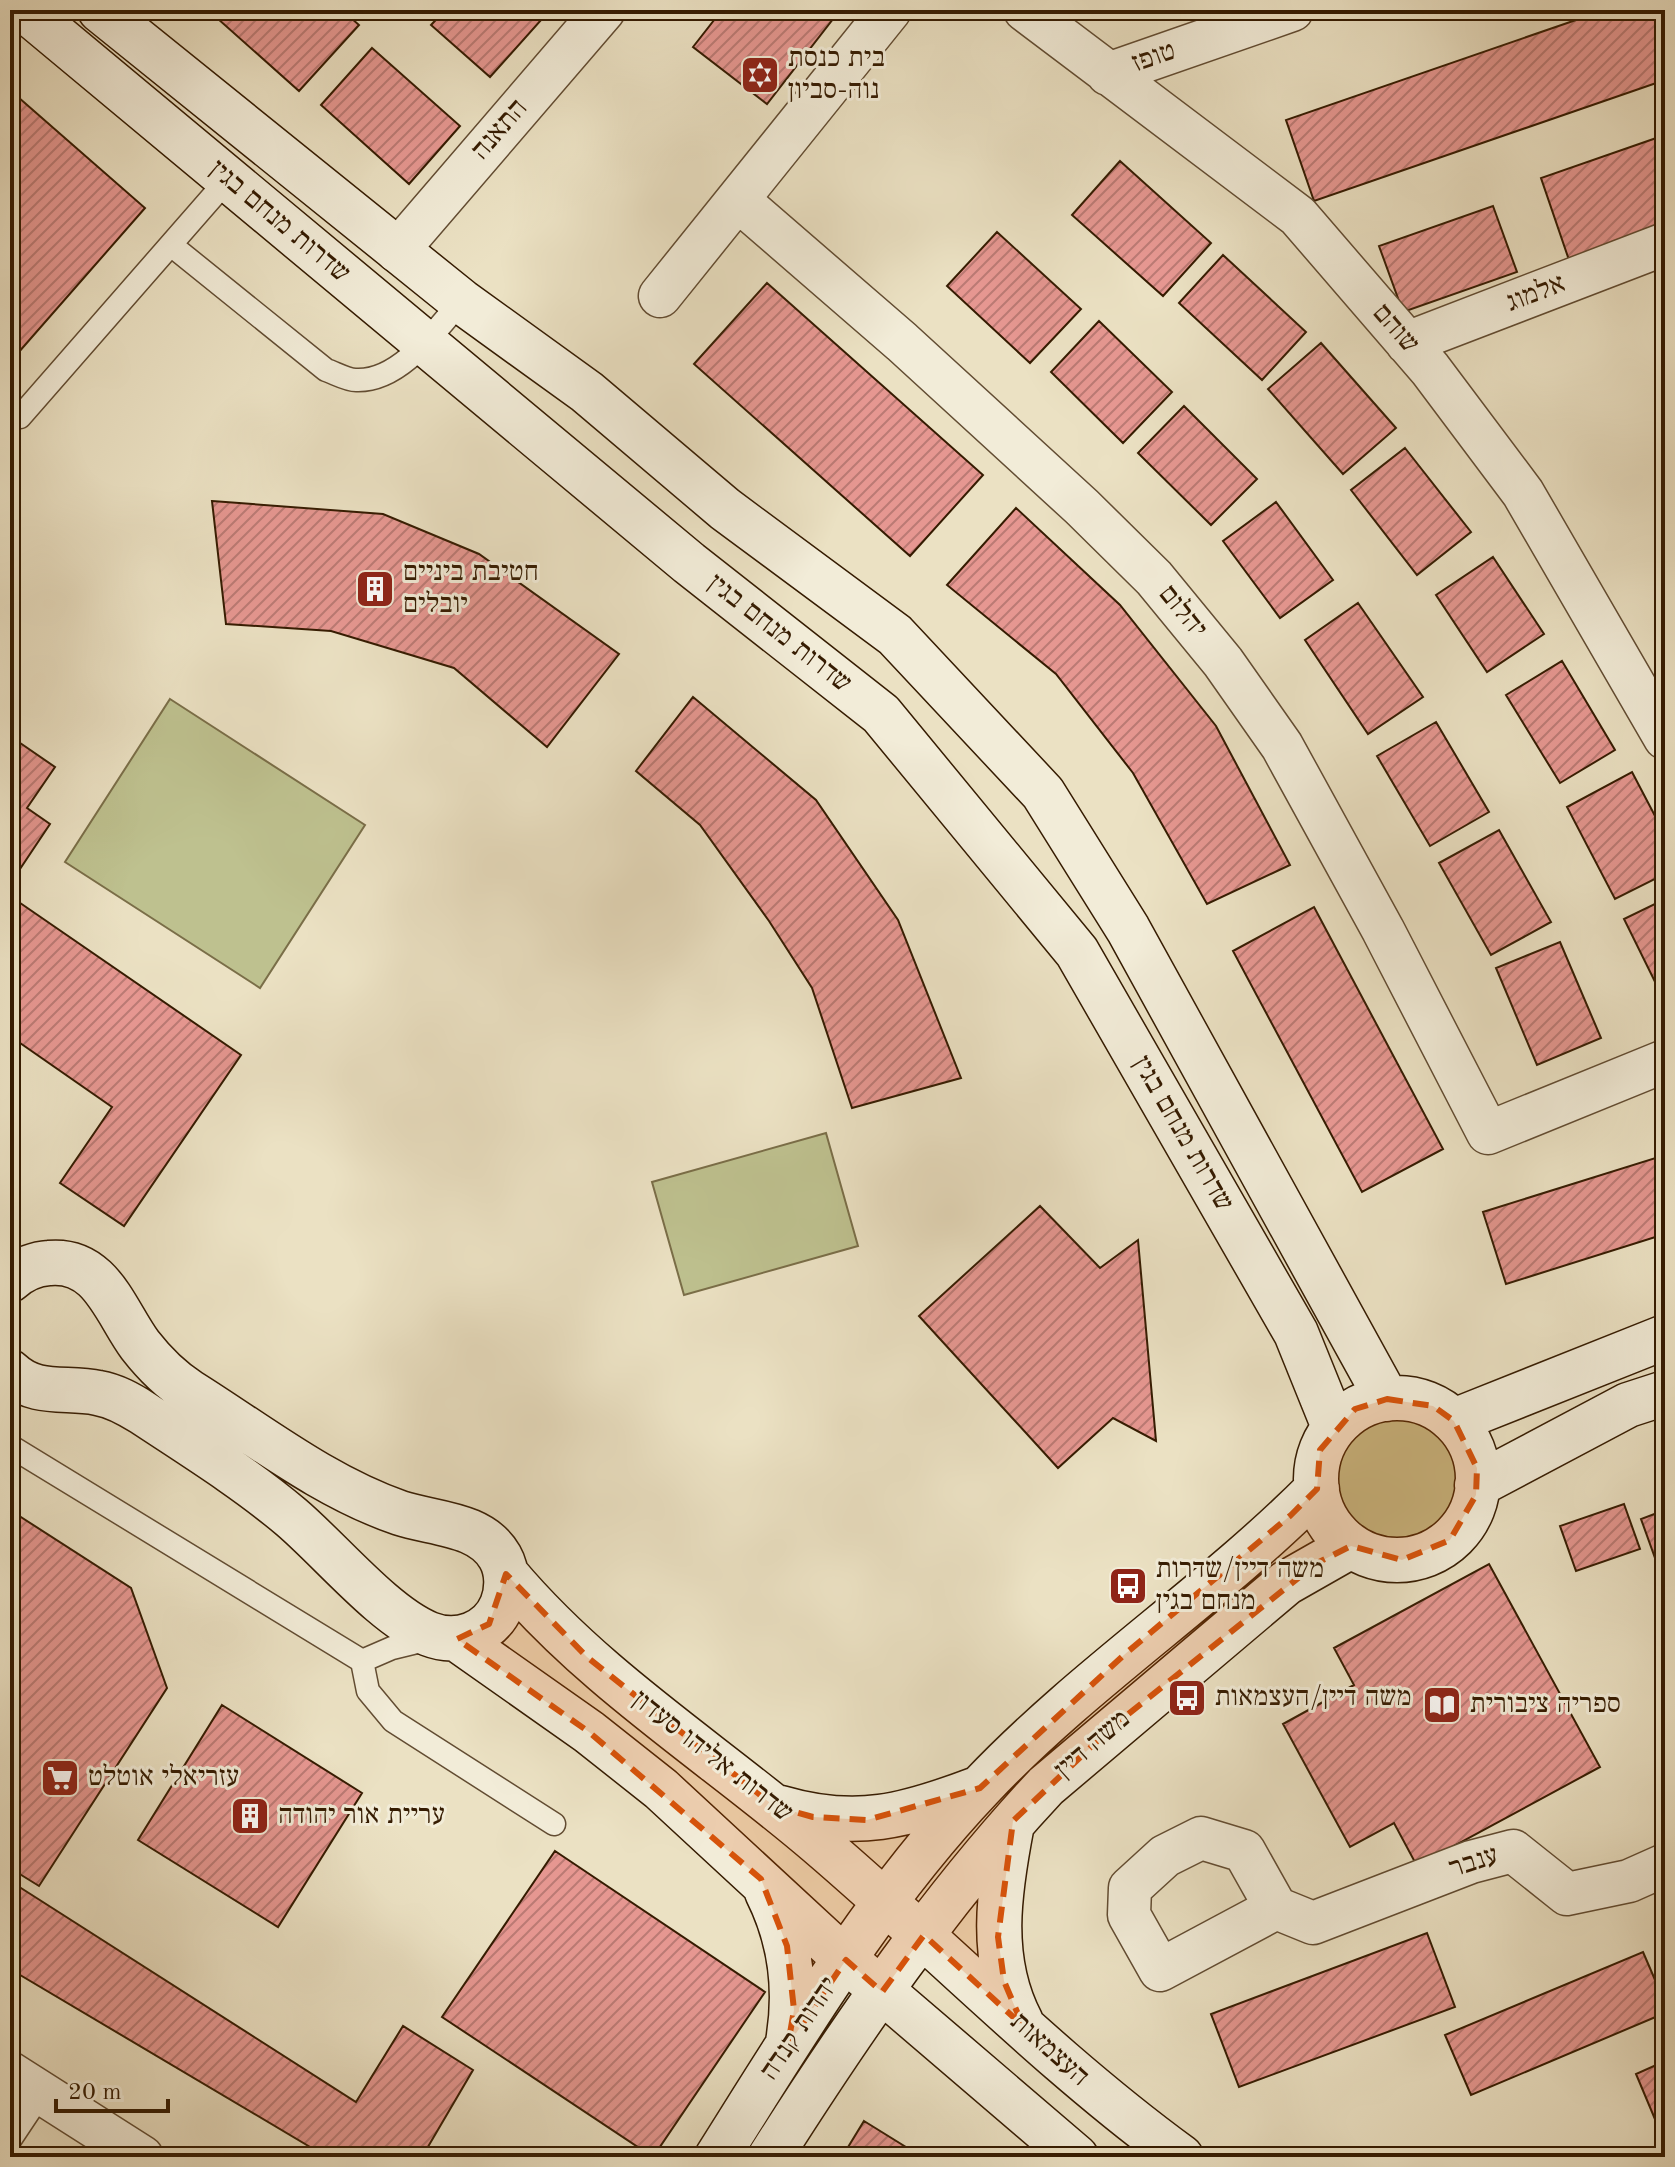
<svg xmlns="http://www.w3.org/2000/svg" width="1675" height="2167" viewBox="0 0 1675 2167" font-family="'Old Standard TT','Frank Ruhl Libre',serif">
	<defs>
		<pattern id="building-hatch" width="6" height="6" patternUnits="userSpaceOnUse" patternTransform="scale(2)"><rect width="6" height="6" fill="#e69791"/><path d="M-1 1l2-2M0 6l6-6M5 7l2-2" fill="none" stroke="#bb7a74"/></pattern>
	</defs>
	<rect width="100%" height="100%" fill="#ebe1c3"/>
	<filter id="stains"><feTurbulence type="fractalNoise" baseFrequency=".0025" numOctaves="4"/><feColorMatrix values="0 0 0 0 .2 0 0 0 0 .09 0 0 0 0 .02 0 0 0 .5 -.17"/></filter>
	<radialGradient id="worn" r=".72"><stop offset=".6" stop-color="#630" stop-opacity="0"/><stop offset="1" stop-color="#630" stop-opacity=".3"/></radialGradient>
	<path fill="#bec18f" stroke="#7a6e48" stroke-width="2" d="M170,699l195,126 -105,163 -195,-126z
		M826,1133l32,113 -174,49 -32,-113z
		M1322 1479a75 75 0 1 1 150 0a75 75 0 1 1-150 0Z"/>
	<path fill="url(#building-hatch)" stroke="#351b01" stroke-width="2" d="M208,10h134l17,15 -60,66z
		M445,10h105l-60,67 -59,-52z
		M722,10h118l-73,94 -74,-57z
		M1605,10h60v70l-351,121 -28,-81z
		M372,48l88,78 -51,58 -88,-79z
		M10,90l135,118 -127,145 -8,-7z
		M1665,135v92l-96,33 -28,-82z
		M1120,161l91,82 -48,53 -91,-81z
		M1493,206l24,66 -114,40 -24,-66z
		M997,232l84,77 -51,54 -83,-77z
		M1223,255l83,77 -44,48 -83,-77z
		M767,283l216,192 -73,81 -216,-192z
		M1099,321l73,71 -49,51 -72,-71z
		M1321,343l75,85 -53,46 -75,-85z
		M1184,406l73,73 -46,46 -73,-72z
		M1405,448l66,84 -54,43 -66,-85z
		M212,501l171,13 96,40 140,100 -72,93 -93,-79 -123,-37 -105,-7z
		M1276,502l57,78 -53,38 -57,-77z
		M1016,508l104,97 96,121 74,139 -83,39 -74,-131 -77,-99 -109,-89z
		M1493,557l51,77 -57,38 -51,-77z
		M1358,603l65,94 -55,37 -63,-94z
		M1562,661l53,89 -55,33 -54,-88z
		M693,697l123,103 82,120 63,158 -109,30 -40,-120 -43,-67 -69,-96 -64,-54z
		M1436,722l53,90 -59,34 -53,-90z
		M10,736l45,31 -28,41 23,16 -40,60z
		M1632,772l33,63v39l-50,25 -48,-92z
		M1499,830l52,92 -60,33 -52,-92z
		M10,896l231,159 -117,171 -64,-43 52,-76 -102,-71z
		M1665,899v103l-41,-83z
		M1314,907l129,242 -81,43 -129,-241z
		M1560,942l41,96 -64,27 -41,-97z
		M1665,1155v79l-159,50 -23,-72z
		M1040,1206l60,62 38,-28 18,201 -43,-23 -55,50 -139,-152z
		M1624,1504l16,45 -64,22 -16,-45z
		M10,1510l121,78 36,100 -128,198 -29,-18z
		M1665,1510v73h-1l-23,-64z
		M1489,1564l111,203 -183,99 -23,-43 -44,24 -67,-123 71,-39 -20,-37z
		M222,1705l140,88 -84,134 -140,-87z
		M555,1851l210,141 -112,165 -211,-140z
		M10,1881l346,221 47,-76 70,44 -51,87h-95l-317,-188z
		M1427,1933l28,74 -216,80 -28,-73z
		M1643,1952l22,51v10l-194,82 -26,-60z
		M1665,2061v82l-29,-69z
		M864,2121l58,36h-80z"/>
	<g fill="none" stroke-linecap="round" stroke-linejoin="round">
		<g stroke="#624c32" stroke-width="25">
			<path id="lane" d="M171,245l155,125c9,3 21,10 30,10 44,2 80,-50 105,-79
				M20,417l208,-238
				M10,1446l352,215 6,30 25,30 161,103
				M362,1661l30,-13 37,-9
				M10,2140l32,-48"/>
		</g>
		<g stroke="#624c32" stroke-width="45">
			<path id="street" d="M1025,10l273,206 132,153 93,124 142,245
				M1108,74l184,-64
				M738,200l164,142 180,165 72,71 69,84 59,84 101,184 105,203 177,-72
				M397,251l207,-241
				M660,296l230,-286
				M1407,343l258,-99
				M1276,1908l-116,62 -31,-55 1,-27 35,-32 36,-18 43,13 32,57 37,15 158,-61 42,-11 54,43 62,-13 36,-16
				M10,2073l132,84"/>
		</g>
		<g stroke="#351b01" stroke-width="47">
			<path id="secondary" d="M25,10l664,553 192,151 196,238 219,381 38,94
				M100,10l361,291 126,91 138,117 170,126 148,158 85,136 259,470
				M10,1280c11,-10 24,-16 39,-17 52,-5 66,48 91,82 14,18 31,35 50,47 67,42 134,95 210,121 33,11 81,10 100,44 8,14 8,33 2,48 -12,29 -45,40 -73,29 -45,-18 -99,-84 -138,-117 -45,-38 -98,-71 -148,-104 -14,-9 -28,-17 -45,-20 -31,-7 -62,4 -88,-21
				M1316 1479a81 81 0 1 1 162 0a81 81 0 1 1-162 0Z
				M1454,1421l211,-84
				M1477,1485l151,-80 37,-12
				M506,1574c89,106 208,180 312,269 122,104 234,220 363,314
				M457,1639l132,93 72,57 185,171 230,197
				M781,1808c75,22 125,8 196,-19
				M1012,1824c-13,67 -24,135 9,198
				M767,1892c24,48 30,98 21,150
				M717,2157c80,-127 160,-261 264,-370 103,-109 231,-192 336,-298
				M770,2157c82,-129 171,-259 276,-371l240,-203 65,-37"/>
		</g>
		<use href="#lane" stroke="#f2ecd8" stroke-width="22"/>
		<use href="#street" stroke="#f2ecd8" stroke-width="42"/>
		<use href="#secondary" stroke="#f2ecd8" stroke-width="44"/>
	</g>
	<path fill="#d6530b" fill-opacity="0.2" stroke="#d6530b" stroke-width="6" stroke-dasharray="16 10" stroke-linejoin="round" d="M1387,1399l46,7 21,15 23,47 -1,27 -26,45 -48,20 -51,-14 -34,17 -206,165 -98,93 -15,116 6,44 19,45 -99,-91 -42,57 -36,-32 -58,85 6,-35 -7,-64 -26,-67 -172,-147 -132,-93 32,-15 17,-50 81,83 187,149 39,11 54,3 113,-32 145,-134 166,-139 26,-26 3,-39 35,-41z"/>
	<defs>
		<g id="synagogue-square" transform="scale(2)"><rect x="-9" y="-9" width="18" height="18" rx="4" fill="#8f2418" stroke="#f2ecd8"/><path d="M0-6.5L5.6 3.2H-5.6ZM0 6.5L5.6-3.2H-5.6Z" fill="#fff"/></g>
		<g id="building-square" transform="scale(2)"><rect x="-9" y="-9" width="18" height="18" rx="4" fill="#8f2418" stroke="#f2ecd8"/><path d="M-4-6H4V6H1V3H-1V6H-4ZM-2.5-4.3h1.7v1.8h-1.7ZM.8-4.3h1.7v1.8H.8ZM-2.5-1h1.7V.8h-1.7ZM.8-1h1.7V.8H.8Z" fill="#fff"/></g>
		<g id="bus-square" transform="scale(2)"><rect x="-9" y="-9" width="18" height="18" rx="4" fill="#8f2418" stroke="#f2ecd8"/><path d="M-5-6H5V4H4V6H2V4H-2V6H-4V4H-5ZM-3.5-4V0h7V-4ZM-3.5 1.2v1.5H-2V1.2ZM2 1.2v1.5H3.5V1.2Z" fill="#fff"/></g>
		<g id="library-square" transform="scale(2)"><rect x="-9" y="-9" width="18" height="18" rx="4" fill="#8f2418" stroke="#f2ecd8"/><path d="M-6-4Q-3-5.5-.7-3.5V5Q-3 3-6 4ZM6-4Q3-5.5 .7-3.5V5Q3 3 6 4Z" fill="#fff"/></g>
		<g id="supermarket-square" transform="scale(2)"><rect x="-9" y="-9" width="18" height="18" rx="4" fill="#8f2418" stroke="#f2ecd8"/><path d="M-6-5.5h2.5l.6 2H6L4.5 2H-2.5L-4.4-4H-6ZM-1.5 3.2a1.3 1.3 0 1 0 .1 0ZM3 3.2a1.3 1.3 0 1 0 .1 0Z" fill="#fff"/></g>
	</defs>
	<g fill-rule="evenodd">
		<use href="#synagogue-square" x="760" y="75"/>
		<use href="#building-square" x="375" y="589"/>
		<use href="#bus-square" x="1128" y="1586"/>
		<use href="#bus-square" x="1187" y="1698"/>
		<use href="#library-square" x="1442" y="1705"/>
		<use href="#supermarket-square" x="60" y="1778"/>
		<use href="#building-square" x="250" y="1816"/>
	</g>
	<g text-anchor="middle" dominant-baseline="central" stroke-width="6" stroke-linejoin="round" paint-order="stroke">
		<g font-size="28" fill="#351b01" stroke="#f2ecd8">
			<text transform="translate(1154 58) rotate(-19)">טופז</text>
			<text transform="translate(500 130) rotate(-49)">התאנה</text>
			<text transform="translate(279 222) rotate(40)">שדרות מנחם בגין</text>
			<text transform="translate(1536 294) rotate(-21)">אלמוג</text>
			<text transform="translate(1395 329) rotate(49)">שוהם</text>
			<text transform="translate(1182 612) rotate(51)">יהלום</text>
			<text transform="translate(779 634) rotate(38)">שדרות מנחם בגין</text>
			<text transform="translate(1182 1134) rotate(60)">שדרות מנחם בגין</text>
			<text transform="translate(1093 1745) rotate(-41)">משה דיין</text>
			<text transform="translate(712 1757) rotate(38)">שדרות אליהו סעדון</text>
			<text transform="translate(1474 1863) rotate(-18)">ענבר</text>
			<text transform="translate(800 2029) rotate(-56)">יהדות קנדה</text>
			<text transform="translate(1049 2050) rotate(42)">העצמאות</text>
		</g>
		<g font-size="28" fill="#351b01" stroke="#f2ecd8" text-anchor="start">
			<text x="788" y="59">בית כנסת<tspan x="788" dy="32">נוה-סביון</tspan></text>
			<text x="403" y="573">חטיבת ביניים<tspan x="403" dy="32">יובלים</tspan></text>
			<text x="1156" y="1570">משה דיין/שדרות<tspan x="1156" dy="32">מנחם בגין</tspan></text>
			<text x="1215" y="1698">משה דיין/העצמאות</text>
			<text x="1470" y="1705">ספריה ציבורית</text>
			<text x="88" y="1778">עזריאלי אוטלט</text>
			<text x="278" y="1816">עריית אור יהודה</text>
		</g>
	</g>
	<rect width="1675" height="2167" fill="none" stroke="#ebe1c3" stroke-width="40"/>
	<rect x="12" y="12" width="1651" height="2143" fill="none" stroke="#351b01" stroke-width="4"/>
	<rect x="20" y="20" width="1635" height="2127" fill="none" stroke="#351b01" stroke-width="2"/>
	<path d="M56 2099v12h112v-12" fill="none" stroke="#351b01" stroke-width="4"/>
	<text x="68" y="2099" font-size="24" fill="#351b01" stroke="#f2ecd8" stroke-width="6" paint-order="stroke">20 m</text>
	<rect width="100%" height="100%" filter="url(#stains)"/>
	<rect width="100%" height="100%" fill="url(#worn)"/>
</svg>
